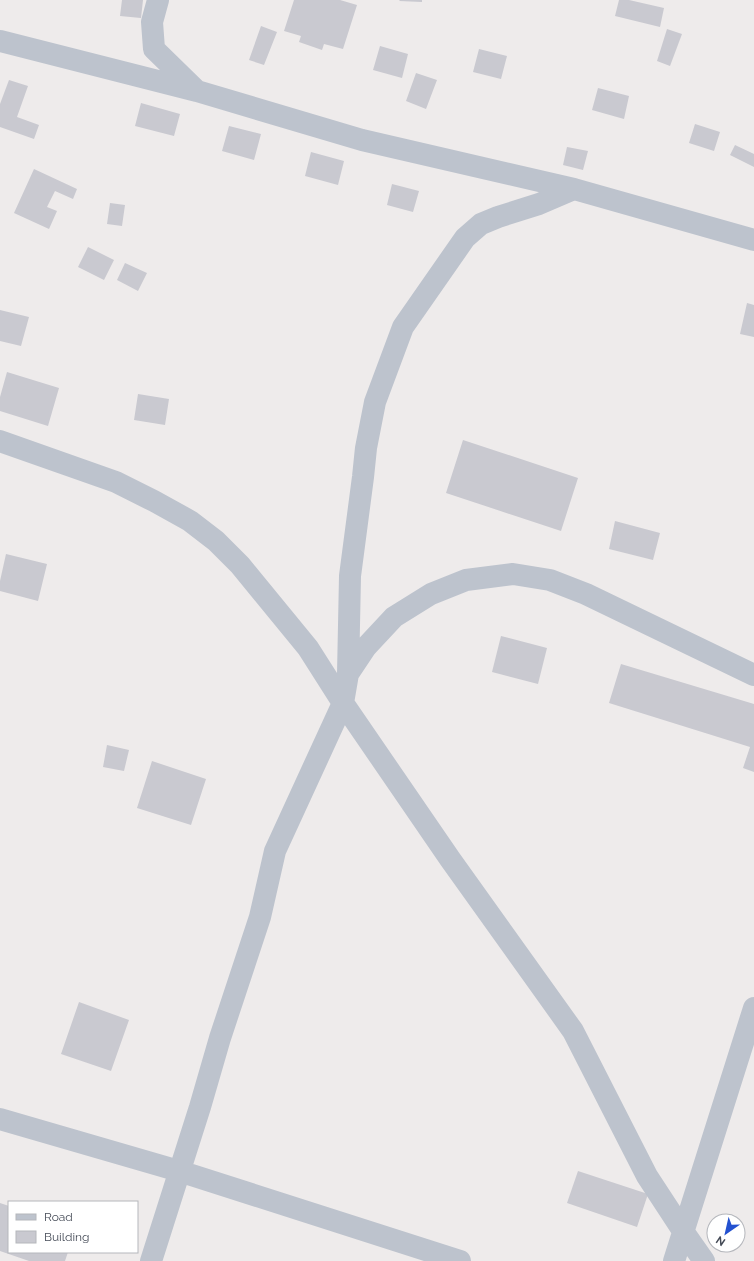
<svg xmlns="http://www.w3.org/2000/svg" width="754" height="1261" viewBox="0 0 754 1261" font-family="Raleway,sans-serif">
	<rect width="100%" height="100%" fill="#eeebeb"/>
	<path fill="#c9c9d0" d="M122,0h21l-2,18 -21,-2z
		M294,0h46l17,5 -14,44 -19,-5 -2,6 -23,-8 2,-6 -17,-5z
		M400,0h22v2l-23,-1z
		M619,0h10l35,8 -4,19 -45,-11z
		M261,26l16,6 -13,33 -15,-5z
		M667,29l15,5 -12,32 -13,-5z
		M380,46l28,8 -6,24 -29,-8z
		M479,49l28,7 -6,23 -28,-7z
		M416,73l21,7 -11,29 -20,-8z
		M9,80l19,6 -11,31 22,8 -5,14 -34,-12v-23z
		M598,88l31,8 -5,23 -32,-9z
		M141,103l39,11 -6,22 -39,-10z
		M695,124l25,8 -6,19 -25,-8z
		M229,126l32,8 -7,26 -32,-9z
		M735,145l19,9v13l-24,-12z
		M567,147l21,4 -5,19 -20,-5z
		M311,152l33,9 -6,24 -33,-9z
		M34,169l43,20 -4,10 -18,-8 -8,16 10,4 -8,18 -35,-16z
		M392,184l27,7 -6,21 -26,-7z
		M110,203l15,2 -3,21 -15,-2z
		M88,247l26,13 -10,20 -26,-13z
		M125,263l22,10 -9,18 -21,-11z
		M747,303l7,2v32l-14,-3z
		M0,310l29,7 -8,29 -21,-5z
		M7,372l52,16 -11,38 -48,-15v-14z
		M138,394l31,5 -4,26 -31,-5z
		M463,440l115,38 -17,53 -115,-38z
		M615,521l45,12 -7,27 -44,-11z
		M6,554l41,10 -9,37 -38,-10v-10z
		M501,636l46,12 -9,36 -46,-12z
		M621,664l133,40v68l-11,-4 7,-21 -141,-44z
		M107,745l22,5 -5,21 -21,-4z
		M152,761l54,18 -15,46 -54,-17z
		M79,1002l50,18 -18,51 -50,-17z
		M578,1171l70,23 -11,33 -70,-24z
		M0,1203l9,3v46h59l-3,9h-36l-29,-10z"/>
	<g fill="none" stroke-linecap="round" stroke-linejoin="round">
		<path stroke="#bdc3cd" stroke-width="22" d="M158,0l-6,22 2,27 42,41
			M0,41l197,50 165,49 212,49 180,51
			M0,441l116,41 38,19 36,20 26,20 24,24 68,83 35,55 107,156 123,172 74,145 36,55 21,30
			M348,674l18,-27 28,-30 37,-23 35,-14 47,-6 37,6 36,14 168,81
			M0,1119l179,52 281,90
			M151,1261l49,-154 20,-69 40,-121 15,-66 68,-148 5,-29 2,-98 13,-99 3,-29 9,-46 28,-75 62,-89 16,-14 17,-7 41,-13 35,-15
			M674,1261l80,-253"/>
	</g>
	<rect x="8" y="1201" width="130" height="52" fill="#ffffff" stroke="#b5b7bc"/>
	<rect x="16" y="1214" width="20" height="6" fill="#bdc3cd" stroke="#b5b7bc"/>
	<text x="44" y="1221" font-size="12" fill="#454b57">Road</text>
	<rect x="16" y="1231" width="20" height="12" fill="#c9c9d0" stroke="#b5b7bc"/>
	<text x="44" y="1241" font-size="12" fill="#454b57">Building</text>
	<g transform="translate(726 1233) rotate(214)"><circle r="19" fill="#ffffff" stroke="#b5b7bc"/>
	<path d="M0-3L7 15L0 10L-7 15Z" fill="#2351d0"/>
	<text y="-6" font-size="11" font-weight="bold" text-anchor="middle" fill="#454b57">N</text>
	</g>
</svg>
